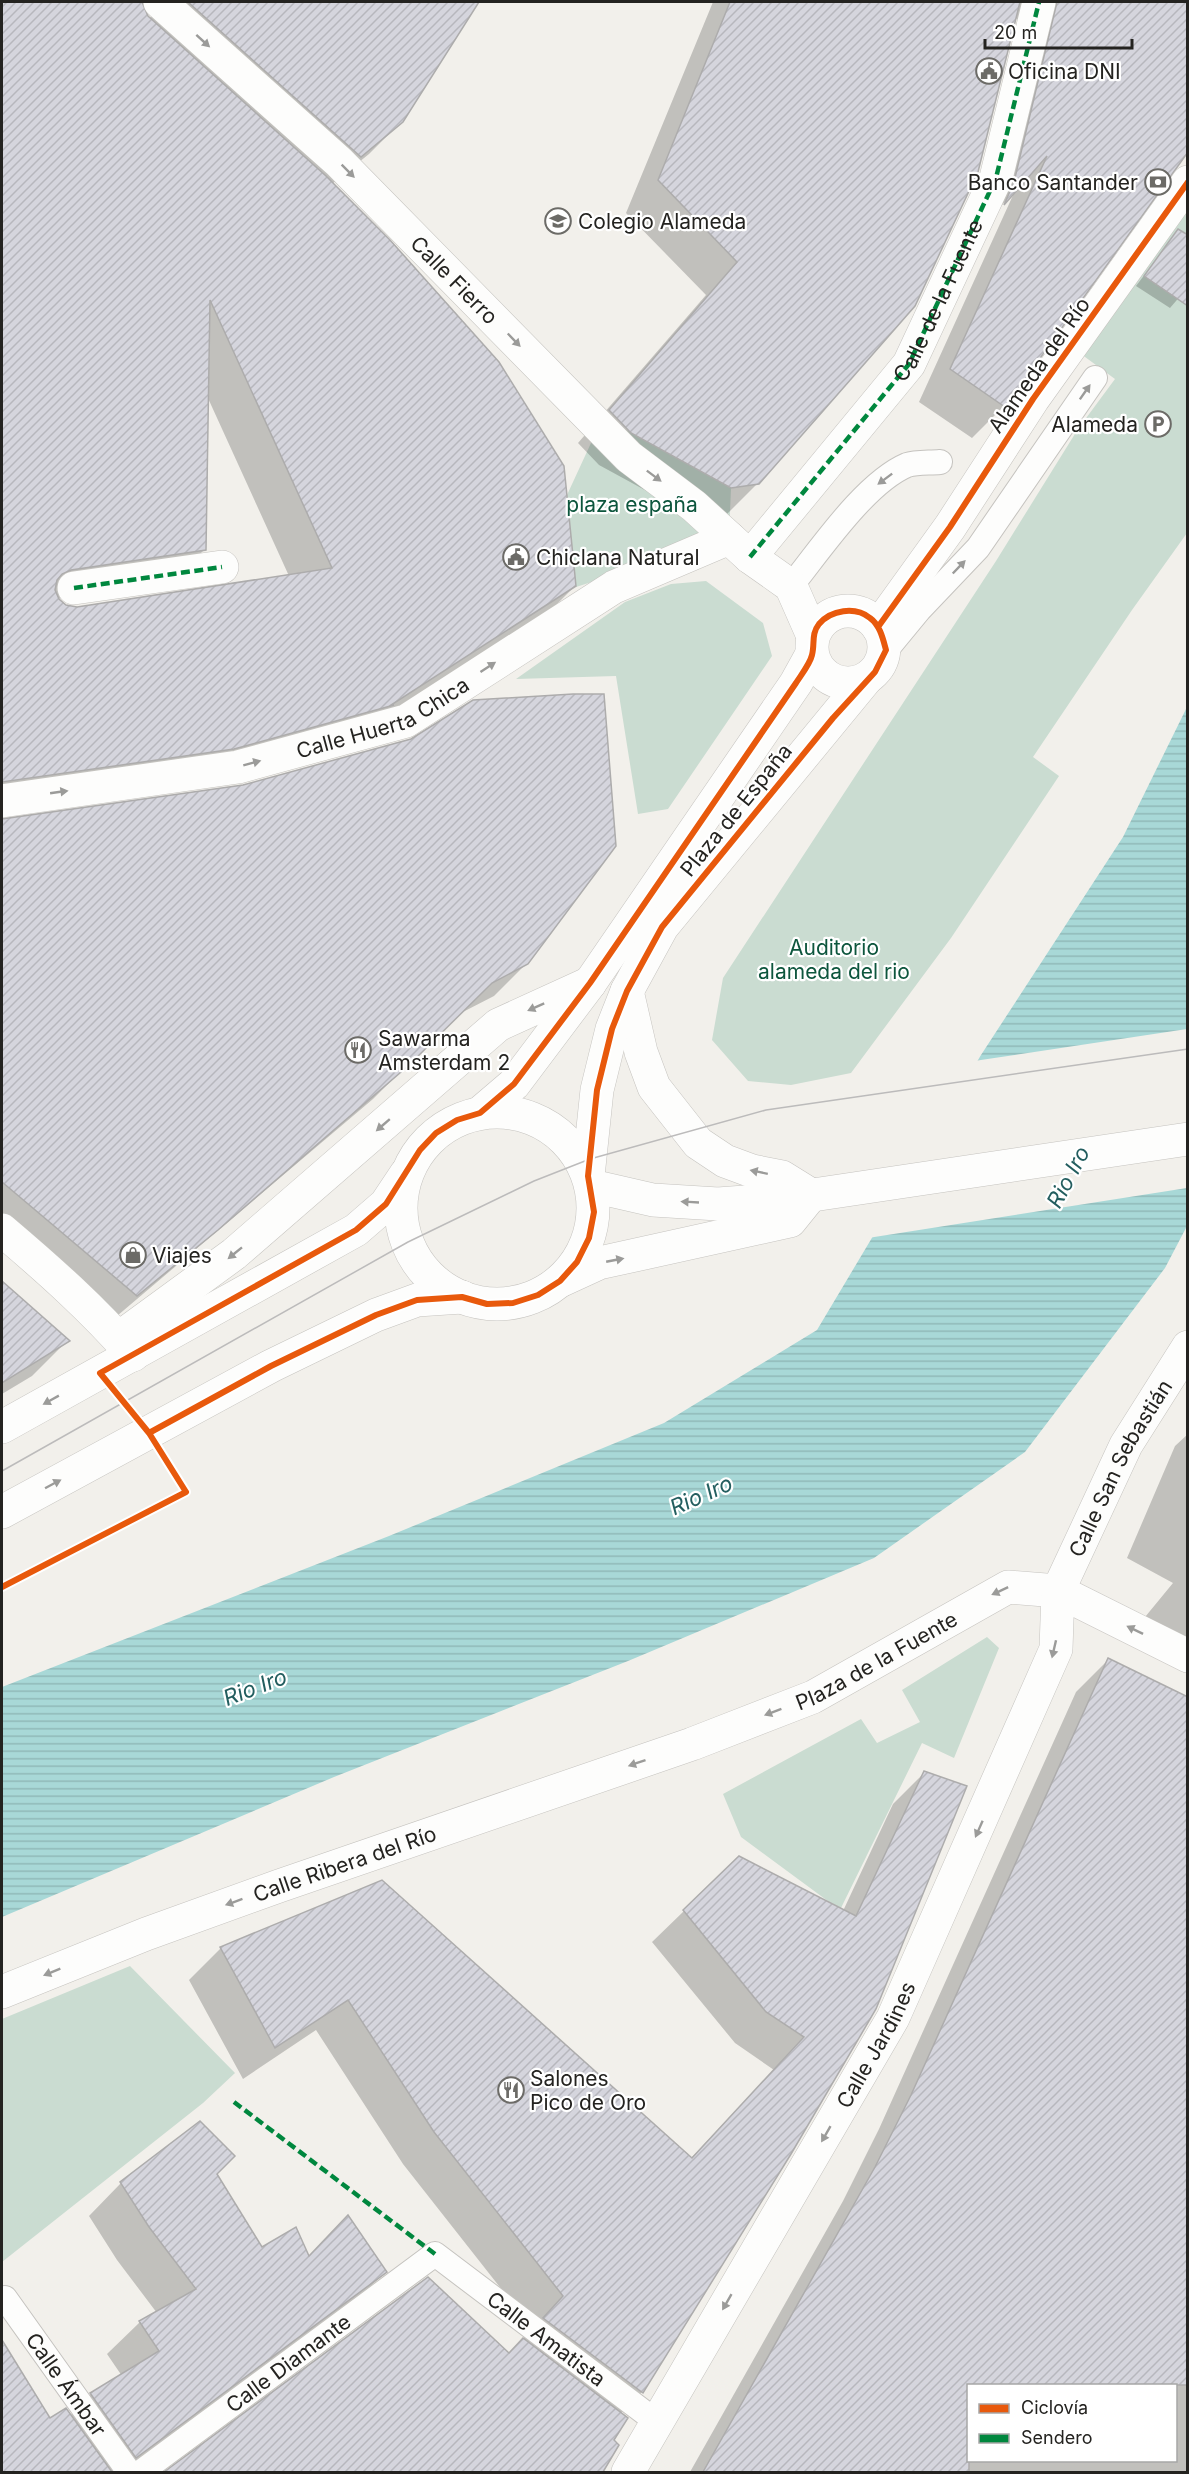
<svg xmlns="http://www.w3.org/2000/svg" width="1189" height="2474" viewBox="0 0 1189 2474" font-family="Inter,sans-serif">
	<defs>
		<pattern id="water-rules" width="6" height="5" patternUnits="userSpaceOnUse" patternTransform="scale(1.5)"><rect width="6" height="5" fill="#a8d8d7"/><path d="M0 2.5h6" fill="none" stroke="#90b9b8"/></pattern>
		<pattern id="building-hatch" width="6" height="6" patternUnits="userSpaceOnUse" patternTransform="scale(1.5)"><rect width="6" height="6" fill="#d5d5dd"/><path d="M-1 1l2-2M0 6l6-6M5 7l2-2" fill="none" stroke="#b7b7bd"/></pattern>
	</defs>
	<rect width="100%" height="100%" fill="#f2f0eb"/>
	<path fill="#cadcd1" d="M1187,194v339l-55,77 -99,147 26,19 -108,162 -100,135 -60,12 -43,-4 -36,-41 11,-62 273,-417 82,-132 37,-50 -34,-25z
		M603,417l128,71 -2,50 -153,49 -9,-92z
		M706,581l57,42 9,33 -104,153 -30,5 -22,-138 -100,3 109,-77 46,-18z
		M987,1637l12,11 -45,110 -32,-15 -82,167 -99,-73 -18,-43 138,-75 16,24 43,-21 -18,-32z
		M130,1966l105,107 -32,30 -201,159v-243z"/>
	<path fill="url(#water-rules)" d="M1187,707v519l-22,42 -140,184 -151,106 -246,103 -294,116 -332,140v-230l387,-151 275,-113 153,-93 164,-275 142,-218z"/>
	<path fill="#f2f0eb" d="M1187,1029v159l-319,50 106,-177z"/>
	<path fill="#0003" fill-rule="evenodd" d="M2,2h156l-13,13 4,4 14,-17h315l-76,119 -33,33 -37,30 243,402 -33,33 -178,114 -362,76zM207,396l82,180 -212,32 -11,-1 -10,-8 116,-17 32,-32z
		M713,2h475v147l-184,257 -32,32 -53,-36 95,-209 -38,38 43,-211 -5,-3 -256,466 -33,33 -27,3 -99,-54 -21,-22 128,-148 -80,-82z
		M1178,231l10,56 -18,21 -34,-22z
		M40,819l487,144 -33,33 -37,19 -84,84 -269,228 -102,-86v-415z
		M2,1284l62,60 -32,32 -30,18z
		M1188,1434v222l-52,-28 37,-45 -46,-25 48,-112z
		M1108,1660l80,39v773h-498l153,-271 36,-72 197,-437zM968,2386h208v74h-208z
		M924,1773l-134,380 -148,239 -22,22 -8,27 5,4 -16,27h-437l264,-193 81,76 23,-27 -129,-164 -87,-134 -73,49 -54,-99 32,-32 161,-66 308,277 84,-89 -39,-27 -83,-101 32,-31h159l50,-107z
		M215,2174l46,75 124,23 -32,32 -228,168h-123v-129l47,77 21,-4 21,-22 31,-18 -15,-22 33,-32 17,-9 -40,-53 -28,-44 32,-33z"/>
	<path fill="url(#building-hatch)" stroke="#adacac" stroke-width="1.5" fill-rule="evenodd" d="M2,2h140l6,14 178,160 64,64 109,122 65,104 12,120 -185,119h3l-160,44 -232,33zM210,300l122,268 -255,39 -11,-2 -7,-6 -4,-9 2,-10 5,-6 9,-4 135,-20z
		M188,2h291l-76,120 -42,35z
		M730,2h290l-42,170 -63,134 -156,178 -28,4 -100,-55 -22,-23 128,-148 -79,-82z
		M1057,2h131v150l-183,255 -55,-38 97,-213 -43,49 10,-23z
		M1178,229l10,6v71l-44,-30z
		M573,694h31l12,152 -88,118 -36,19 -84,83 -190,164 -81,66 -135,-114v-363l241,-34 168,-46 62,-39z
		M2,1281l68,60 -68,42z
		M1108,1658l80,39v688h-219v87h-266l172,-305 36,-72z
		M924,1771l43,15 -91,223 -85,145 -148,239 -100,-75 20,-22 -129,-164 -86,-132 -73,48 -55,-101 162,-67 310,278 112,-121 -38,-25 -83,-102 56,-54 117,60z
		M200,2121l35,35 -18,18 45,73 34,-20 13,29 39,-41 39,57 -251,186 -46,-65 69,-42 -20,-30 57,-32 -47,-62 -29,-45z
		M428,2277l81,76 14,-15 105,80 -14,22 5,5 -16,27h-439z
		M2,2340l48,78 16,-10 46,64h-110z"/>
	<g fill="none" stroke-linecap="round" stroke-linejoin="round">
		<g stroke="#c5c3bf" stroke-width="26">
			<g id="lane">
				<path d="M791,586c29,-36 74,-103 116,-121 9,-3 22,-2 33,-3"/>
				<path d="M886,650l33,-40 59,-62 117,-170"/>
				<path id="s1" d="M5,2298l124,174"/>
				<path id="s2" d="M141,2472l294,-218 222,168"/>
			</g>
		</g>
		<g stroke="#c5c3bf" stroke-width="34">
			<g id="street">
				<path id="s3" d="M160,2l179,160 290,295 65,49 56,51 41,29 22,50"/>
				<path id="s4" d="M750,557l159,-193 87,-186 43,-176"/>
				<path d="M74,588l148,-21"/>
				<circle cx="848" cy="647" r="36"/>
				<path d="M878,627l72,-100 83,-128 155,-217"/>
				<path id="s5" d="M2,801l236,-34 168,-46 208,-134 115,-49"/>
				<path d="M627,991l14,61 13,35 44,56 27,18 27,10 30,6 29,18"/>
				<path d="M480,1113l34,-29 76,-101 206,-300 16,-29"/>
				<path d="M588,1176l9,-86 15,-61 15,-38 35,-64 204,-248"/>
				<path d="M2,1230c46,39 91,79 131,125"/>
				<path d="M119,1338l115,-84 264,-229 92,-42"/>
				<path id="s6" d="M2,1992l144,-58 133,-48 413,-142 121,-47 195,-110 50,4 130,65"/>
			</g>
		</g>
		<g stroke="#c5c3bf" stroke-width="34">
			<g id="secondary">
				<circle cx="497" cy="1208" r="96"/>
				<path d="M592,1186l61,14 65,4 68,-5 402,-60"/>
				<path d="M562,1280l37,-17 191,-42 21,-26"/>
				<path d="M2,1427l354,-197 30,-26 20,-30"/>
				<path d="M2,1512l269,-146 105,-51 41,-15 45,-3"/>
				<path id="s7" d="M628,2472l265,-454 163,-369 2,-58 68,-146 62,-98"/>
			</g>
		</g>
		<use href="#lane" stroke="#fdfdfc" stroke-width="24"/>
		<use href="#street" stroke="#fdfdfc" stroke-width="33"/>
		<use href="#secondary" stroke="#fdfdfc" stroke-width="33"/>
		<path stroke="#bcbbbb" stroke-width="1.5" d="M2,1471l406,-229 126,-61 56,-22 176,-49 422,-61"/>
		<path stroke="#00873e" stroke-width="4.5" stroke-dasharray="9 4.5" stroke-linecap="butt" d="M750,557l159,-193 87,-186 43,-176
			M74,588l148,-21
			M234,2102l201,152"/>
		<g stroke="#fff" stroke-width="10">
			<path id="cycleway" d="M878,627l72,-100 83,-128 155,-217
				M2,1587l184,-95 -37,-59 -49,-60 256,-143 30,-26 34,-54 16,-17 21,-13 23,-7 34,-29 76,-101 206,-300c5,-8 14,-19 16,-28 3,-11 -1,-21 7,-31 12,-14 36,-18 51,-6 10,7 13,21 16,32l-11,22 -42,46 -171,209 -35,64 -15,38 -15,61 -9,86 6,36 -5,26 -12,24 -17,19 -22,14 -25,8 -26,1 -25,-7 -45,3 -41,15 -105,51 -122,67"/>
		</g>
		<use href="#cycleway" stroke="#e8590c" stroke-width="6"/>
	</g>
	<defs><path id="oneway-solid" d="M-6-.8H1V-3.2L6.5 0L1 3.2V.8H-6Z" transform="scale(1.5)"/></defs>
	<g fill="#9b9b99">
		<use href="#oneway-solid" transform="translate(203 41) rotate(42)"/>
		<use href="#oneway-solid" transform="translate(348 171) rotate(45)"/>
		<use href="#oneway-solid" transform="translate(514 340) rotate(46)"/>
		<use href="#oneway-solid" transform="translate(1085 392) rotate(-55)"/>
		<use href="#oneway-solid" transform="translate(654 476) rotate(37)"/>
		<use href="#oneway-solid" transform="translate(885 479) rotate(143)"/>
		<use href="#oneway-solid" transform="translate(959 567) rotate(-46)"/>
		<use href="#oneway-solid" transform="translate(488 667) rotate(-33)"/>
		<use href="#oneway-solid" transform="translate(252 763) rotate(-15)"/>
		<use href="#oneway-solid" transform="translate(59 792) rotate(-8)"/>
		<use href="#oneway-solid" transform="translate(536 1007) rotate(156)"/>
		<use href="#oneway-solid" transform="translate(383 1125) rotate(139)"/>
		<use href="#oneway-solid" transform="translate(759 1172) rotate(-168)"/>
		<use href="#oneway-solid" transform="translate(690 1202) rotate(-177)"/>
		<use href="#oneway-solid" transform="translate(235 1253) rotate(141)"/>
		<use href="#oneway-solid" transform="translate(615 1260) rotate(-11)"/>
		<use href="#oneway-solid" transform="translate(51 1400) rotate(151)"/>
		<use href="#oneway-solid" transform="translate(53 1484) rotate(-28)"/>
		<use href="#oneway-solid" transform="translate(1000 1591) rotate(155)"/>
		<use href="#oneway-solid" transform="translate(1135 1630) rotate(-154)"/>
		<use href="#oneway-solid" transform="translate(1054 1649) rotate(103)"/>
		<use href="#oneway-solid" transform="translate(773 1712) rotate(159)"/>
		<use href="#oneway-solid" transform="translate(637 1763) rotate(161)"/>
		<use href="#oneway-solid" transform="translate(979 1829) rotate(114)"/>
		<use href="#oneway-solid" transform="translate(234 1902) rotate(160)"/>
		<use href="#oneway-solid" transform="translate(52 1972) rotate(158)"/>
		<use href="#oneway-solid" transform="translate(826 2134) rotate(120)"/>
		<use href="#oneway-solid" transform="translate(727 2302) rotate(120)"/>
	</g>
	<defs>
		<g id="civic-ring" transform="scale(1.35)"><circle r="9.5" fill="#fff" stroke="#6c6b67" stroke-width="1.5"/><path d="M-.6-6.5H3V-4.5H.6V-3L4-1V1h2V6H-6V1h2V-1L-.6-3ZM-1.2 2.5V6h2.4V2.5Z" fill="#6c6b67"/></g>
		<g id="bank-ring" transform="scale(1.35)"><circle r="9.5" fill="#fff" stroke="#6c6b67" stroke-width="1.5"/><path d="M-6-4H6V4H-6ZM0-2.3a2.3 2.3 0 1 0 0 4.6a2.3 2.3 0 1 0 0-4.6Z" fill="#6c6b67"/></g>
		<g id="school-ring" transform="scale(1.35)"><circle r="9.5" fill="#fff" stroke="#6c6b67" stroke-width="1.5"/><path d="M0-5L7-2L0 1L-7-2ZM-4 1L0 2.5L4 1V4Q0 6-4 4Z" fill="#6c6b67"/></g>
		<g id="parking-ring" transform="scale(1.35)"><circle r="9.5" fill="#fff" stroke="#6c6b67" stroke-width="1.5"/><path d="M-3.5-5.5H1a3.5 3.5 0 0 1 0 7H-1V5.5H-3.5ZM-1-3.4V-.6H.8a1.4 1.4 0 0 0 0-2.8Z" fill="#6c6b67"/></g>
		<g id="restaurant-ring" transform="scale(1.35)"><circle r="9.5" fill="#fff" stroke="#6c6b67" stroke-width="1.5"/><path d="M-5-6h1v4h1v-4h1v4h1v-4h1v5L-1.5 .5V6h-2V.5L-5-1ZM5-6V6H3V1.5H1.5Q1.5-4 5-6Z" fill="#6c6b67"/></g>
		<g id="shop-ring" transform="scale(1.35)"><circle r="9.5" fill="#fff" stroke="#6c6b67" stroke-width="1.5"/><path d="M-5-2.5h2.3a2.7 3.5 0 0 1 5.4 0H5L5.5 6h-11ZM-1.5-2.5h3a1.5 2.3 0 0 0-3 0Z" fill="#6c6b67"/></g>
	</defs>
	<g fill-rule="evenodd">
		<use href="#civic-ring" x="989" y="71"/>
		<use href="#bank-ring" x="1158" y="182"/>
		<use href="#school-ring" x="558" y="221"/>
		<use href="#parking-ring" x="1158" y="424"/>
		<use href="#civic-ring" x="516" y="557"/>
		<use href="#restaurant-ring" x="358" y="1050"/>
		<use href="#shop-ring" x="133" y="1255"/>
		<use href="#restaurant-ring" x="511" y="2090"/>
	</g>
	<g text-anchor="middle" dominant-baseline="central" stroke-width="4.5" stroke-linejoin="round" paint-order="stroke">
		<g font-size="21" fill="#242320" stroke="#fff" text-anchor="start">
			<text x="1008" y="71">Oficina DNI</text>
			<text x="1138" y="182" text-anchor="end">Banco Santander</text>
			<text x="578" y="221">Colegio Alameda</text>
			<text x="1138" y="424" text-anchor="end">Alameda</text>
			<text x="536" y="557">Chiclana Natural</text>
			<text x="378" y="1038">Sawarma<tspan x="378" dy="24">Amsterdam 2</tspan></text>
			<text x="152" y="1255">Viajes</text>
			<text x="530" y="2078">Salones<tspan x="530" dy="24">Pico de Oro</tspan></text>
		</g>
		<g font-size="21" fill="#242320" stroke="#fff">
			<text stroke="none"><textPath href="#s3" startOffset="405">Calle Fierro</textPath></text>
			<text stroke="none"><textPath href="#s4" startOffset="320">Calle de la Fuente</textPath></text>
			<text transform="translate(1039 365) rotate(-55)">Alameda del Río</text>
			<text stroke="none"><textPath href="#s5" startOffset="392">Calle Huerta Chica</textPath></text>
			<text transform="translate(736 810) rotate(-51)">Plaza de España</text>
			<text stroke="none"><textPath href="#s7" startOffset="1125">Calle San Sebastián</textPath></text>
			<text stroke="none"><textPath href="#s6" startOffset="936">Plaza de la Fuente</textPath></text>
			<text stroke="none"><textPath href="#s6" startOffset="366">Calle Ribera del Río</textPath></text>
			<text stroke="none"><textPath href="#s7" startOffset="494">Calle Jardines</textPath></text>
			<text stroke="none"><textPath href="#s2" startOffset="506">Calle Amatista</textPath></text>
			<text stroke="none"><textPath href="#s2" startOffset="183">Calle Diamante</textPath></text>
			<text stroke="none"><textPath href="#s1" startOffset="106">Calle Ámbar</textPath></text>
		</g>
		<g font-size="21" fill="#0d563d" stroke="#fff">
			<text x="632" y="504">plaza españa</text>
			<text x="834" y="947">Auditorio<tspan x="834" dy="24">alameda del rio</tspan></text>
		</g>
		<g font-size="22" font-style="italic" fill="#235e5f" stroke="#fff">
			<text transform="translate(1068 1177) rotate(-62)">Rio Iro</text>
			<text transform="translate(701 1495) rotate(-24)">Rio Iro</text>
			<text transform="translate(255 1687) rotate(-21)">Rio Iro</text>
		</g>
	</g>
	<rect width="1189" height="2474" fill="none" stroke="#242320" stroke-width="6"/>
	<rect x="967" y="2384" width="210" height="78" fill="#ffffff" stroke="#a7a7a6" stroke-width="1.5"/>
	<rect x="979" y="2404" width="30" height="9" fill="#e8590c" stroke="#a7a7a6" stroke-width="1.5"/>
	<text x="1021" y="2414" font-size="18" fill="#242320">Ciclovía</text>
	<rect x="979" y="2434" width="30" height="9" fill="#00873e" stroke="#a7a7a6" stroke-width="1.5"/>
	<text x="1021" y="2444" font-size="18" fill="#242320">Sendero</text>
	<path d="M985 39v9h147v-9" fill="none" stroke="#242320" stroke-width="3"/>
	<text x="994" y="39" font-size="18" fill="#242320" stroke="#ffffff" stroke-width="4.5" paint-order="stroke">20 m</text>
</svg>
